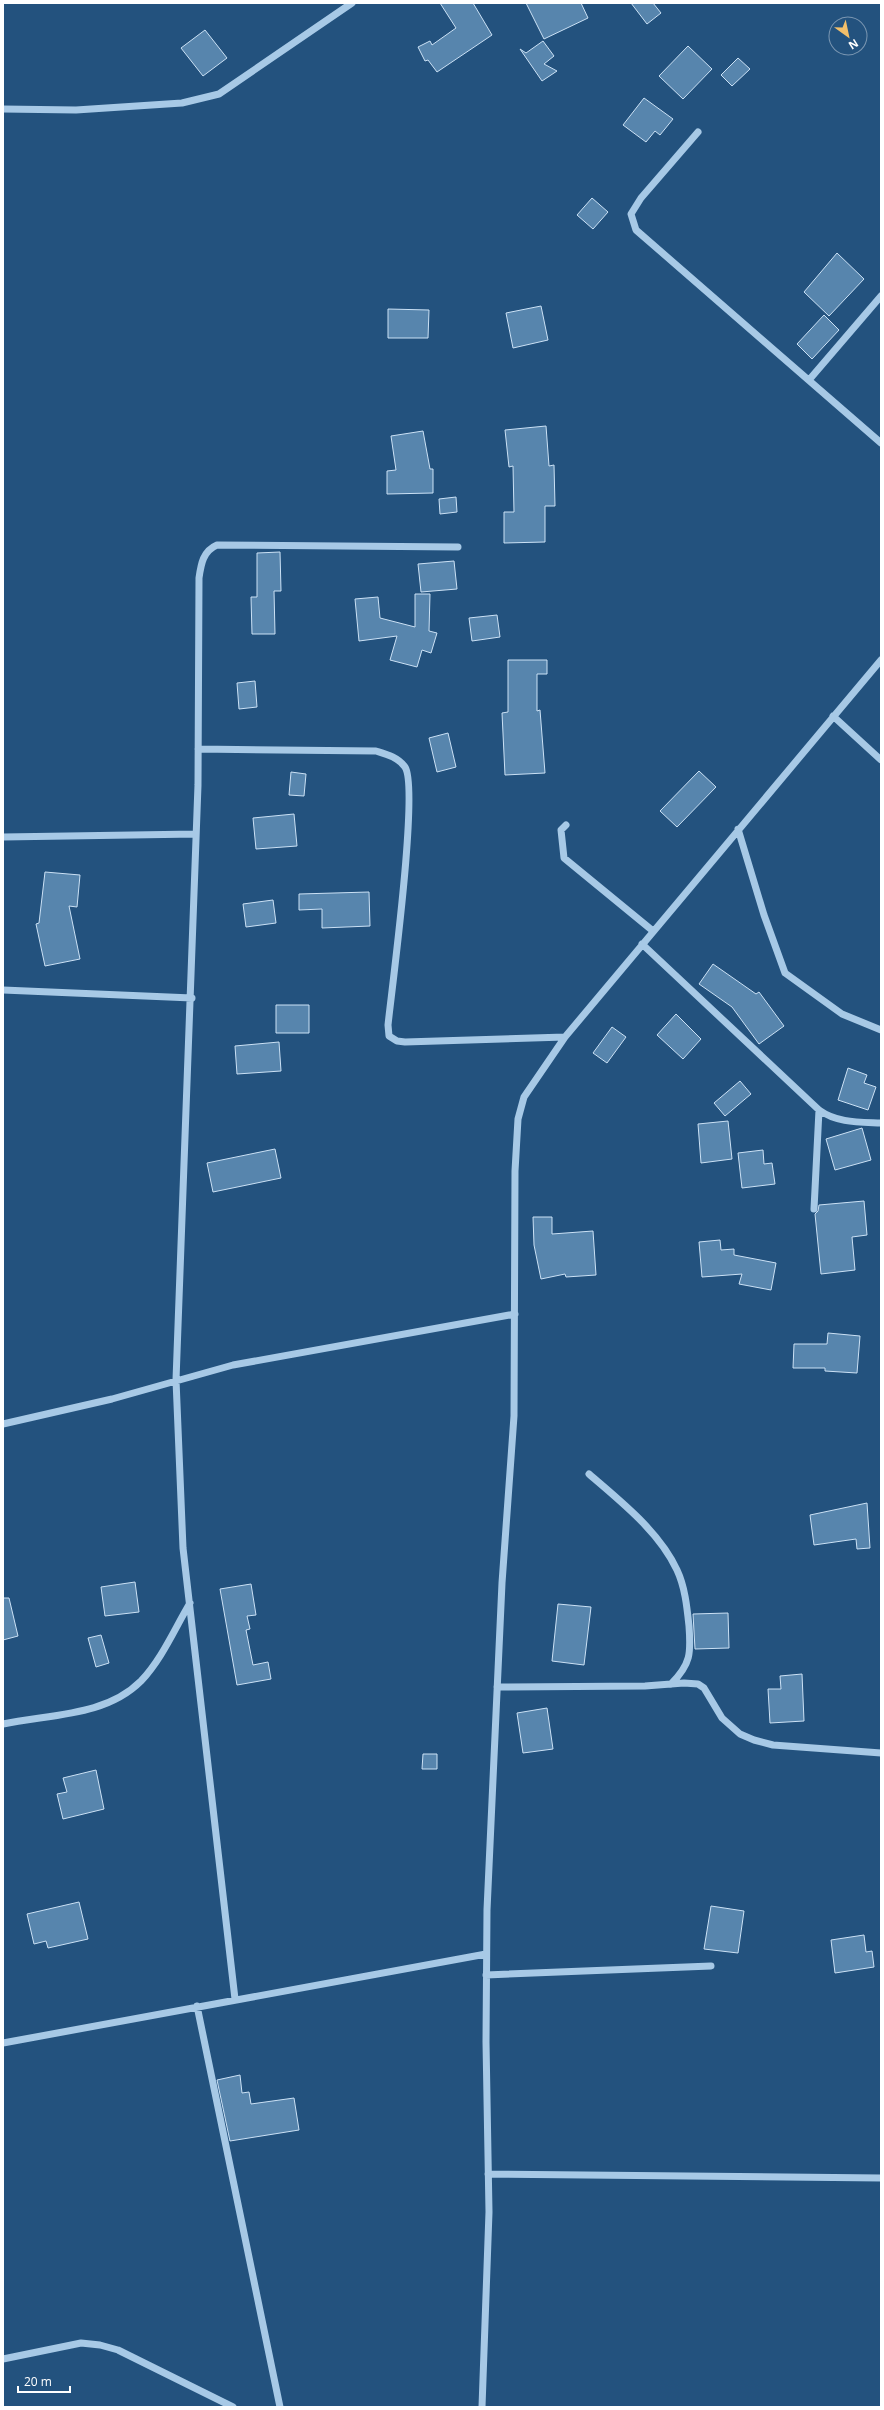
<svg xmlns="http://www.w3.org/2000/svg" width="884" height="2410" viewBox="0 0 884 2410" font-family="'Open Sans',sans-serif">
	<rect width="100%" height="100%" fill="#23527e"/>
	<path fill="#5785ad" stroke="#cbe1f5" d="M440,3h33l19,32 -55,37 -9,-12 -3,1 -7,-14 12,-6 2,4 24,-17z
		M526,3h55l7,15 -44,21z
		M631,3h22l8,10 -14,11z
		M205,30l22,28 -24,18 -22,-28z
		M543,41l11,15 -10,8 13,7 -15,10 -22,-32 6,4z
		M688,46l24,23 -29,30 -24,-23z
		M738,58l12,11 -18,17 -11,-11z
		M644,98l29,21 -13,16 -5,-4 -9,11 -23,-17z
		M592,198l16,14 -15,17 -16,-14z
		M837,253l27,26 -35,37 -25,-24z
		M541,306l7,34 -35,8 -7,-35z
		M388,309l41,1 -1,28h-40z
		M824,315l15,15 -27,29 -15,-15z
		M546,426l3,40 5,-1 1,41h-10v36l-41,1v-31h10l-1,-46 -4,1 -4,-37z
		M423,431l7,38h3v24l-46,1v-23l9,-1 -5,-34z
		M456,497l1,15 -17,2 -1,-15z
		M280,552l1,39h-7l1,43h-23l-1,-37h6v-44z
		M454,561l3,28 -36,3 -3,-28z
		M415,594h15l-1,37 8,2 -6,20 -9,-3 -5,17 -27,-7 7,-24 -38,5 -4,-42 23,-2 2,21 35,9z
		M497,615l3,22 -28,4 -3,-23z
		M508,660h39v14h-10v37l3,-1 5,63 -40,2 -3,-62 6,-1z
		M255,681l2,26 -18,2 -2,-26z
		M448,733l8,34 -19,5 -8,-34z
		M699,771l17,16 -39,40 -17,-16z
		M291,772l15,2 -2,22 -15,-1z
		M294,814l3,32 -41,3 -3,-31z
		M45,872l35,3 -3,32 -8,-1 11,53 -35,7 -9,-42 3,-1z
		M369,892l1,34 -48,2v-19l-23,1v-16z
		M273,900l3,23 -30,4 -3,-23z
		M713,964l43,30 3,-2 25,34 -25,18 -27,-37 -33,-23z
		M276,1005h33v28h-33z
		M676,1014l25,25 -18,20 -26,-24z
		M612,1027l14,10 -19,26 -14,-10z
		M279,1042l2,29 -44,3 -2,-28z
		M848,1068l19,7 -3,8 12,4 -8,23 -30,-10z
		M740,1081l11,13 -26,22 -11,-13z
		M728,1121l4,38 -31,4 -3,-39z
		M862,1128l9,32 -36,10 -9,-31z
		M275,1149l6,29 -68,14 -6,-29z
		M763,1150l1,14 8,-1 3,21 -33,4 -4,-35z
		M864,1201l3,34 -15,2 3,33 -34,4 -6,-60 3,-3 1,-6z
		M533,1217h19v17l41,-3 3,44 -30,2 -1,-3 -24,5 -7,-34z
		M720,1240l1,10 13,-1v6l42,8 -5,27 -32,-6 3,-10 -40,3 -3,-35z
		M828,1333l32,3 -3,37 -32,-2v-3h-32l1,-24h33z
		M867,1503l3,45 -13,1 -1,-10 -42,6 -4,-30z
		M135,1582l4,30 -34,4 -4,-29z
		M251,1584l5,31 -9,1 3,13 -4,1 7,35 15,-3 3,17 -34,6 -17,-96z
		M3,1598h6l9,38 -15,4z
		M558,1604l33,3 -7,58 -32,-4z
		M728,1613l1,35 -34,1 -2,-35z
		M101,1635l8,28 -13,4 -8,-29z
		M802,1674l2,47 -34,2 -2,-34h13l-1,-13z
		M547,1708l6,41 -30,4 -6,-40z
		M423,1754h14v15h-15z
		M96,1770l8,39 -41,10 -6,-25 10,-2 -4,-14z
		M79,1902l9,37 -40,9 -2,-7 -12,3 -7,-30z
		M711,1906l33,5 -6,42 -34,-4z
		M864,1935l2,17 6,-1 2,16 -39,6 -4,-33z
		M240,2075l2,18 7,-1 2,12 43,-6 5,32 -69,11 -13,-61z"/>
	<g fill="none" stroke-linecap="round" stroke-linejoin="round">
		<path stroke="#a7c9e6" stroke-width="7" d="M3,109l73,1 106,-7 37,-9 133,-91
			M698,132l-57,66 -10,16 5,16 245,213
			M809,380l72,-84
			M833,716l48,44
			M198,749l178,2c10,3 22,6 29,16 14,21 -13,220 -17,258l1,11 8,5 8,1 160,-5
			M566,825l-5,5 3,28 89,73
			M738,829l26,86 21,58 57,41 39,16
			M3,837l193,-3
			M642,944l177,166c18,13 40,12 62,13
			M3,990l189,8
			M814,1209l5,-99
			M3,1424l109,-25 121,-34 282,-51
			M589,1474c31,27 70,57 88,96 8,17 10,37 12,56 2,27 2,38 -18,58
			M497,1687l148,-1 39,-3 14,1 6,4 18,30 18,16 14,6 19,5 108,8
			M3,1724c46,-10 102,-7 138,-43 21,-22 34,-53 49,-78
			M486,1975l225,-9
			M235,1999l-52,-451 -7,-168 22,-595 1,-207c2,-14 4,-27 18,-33l241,2
			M197,2006l83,401
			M3,2043l483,-89
			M488,2174l393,4
			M3,2359l78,-16 19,2 18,5 115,57
			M482,2407l7,-195 -3,-170 1,-132 15,-327 12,-167 1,-245 3,-52 6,-22 41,-60 316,-377"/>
	</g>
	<rect width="884" height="2410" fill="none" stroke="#ffffff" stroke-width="8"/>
	<g transform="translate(848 36) rotate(147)"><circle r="19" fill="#23527e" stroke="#7b97b2"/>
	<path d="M0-3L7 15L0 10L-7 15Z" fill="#f2bf6a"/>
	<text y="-6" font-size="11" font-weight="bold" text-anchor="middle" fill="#ffffff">N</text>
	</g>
	<path d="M18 2386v6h52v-6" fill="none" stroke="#ffffff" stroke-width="2"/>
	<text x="24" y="2386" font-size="12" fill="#ffffff" stroke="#23527e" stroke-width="3" paint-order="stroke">20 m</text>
</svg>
